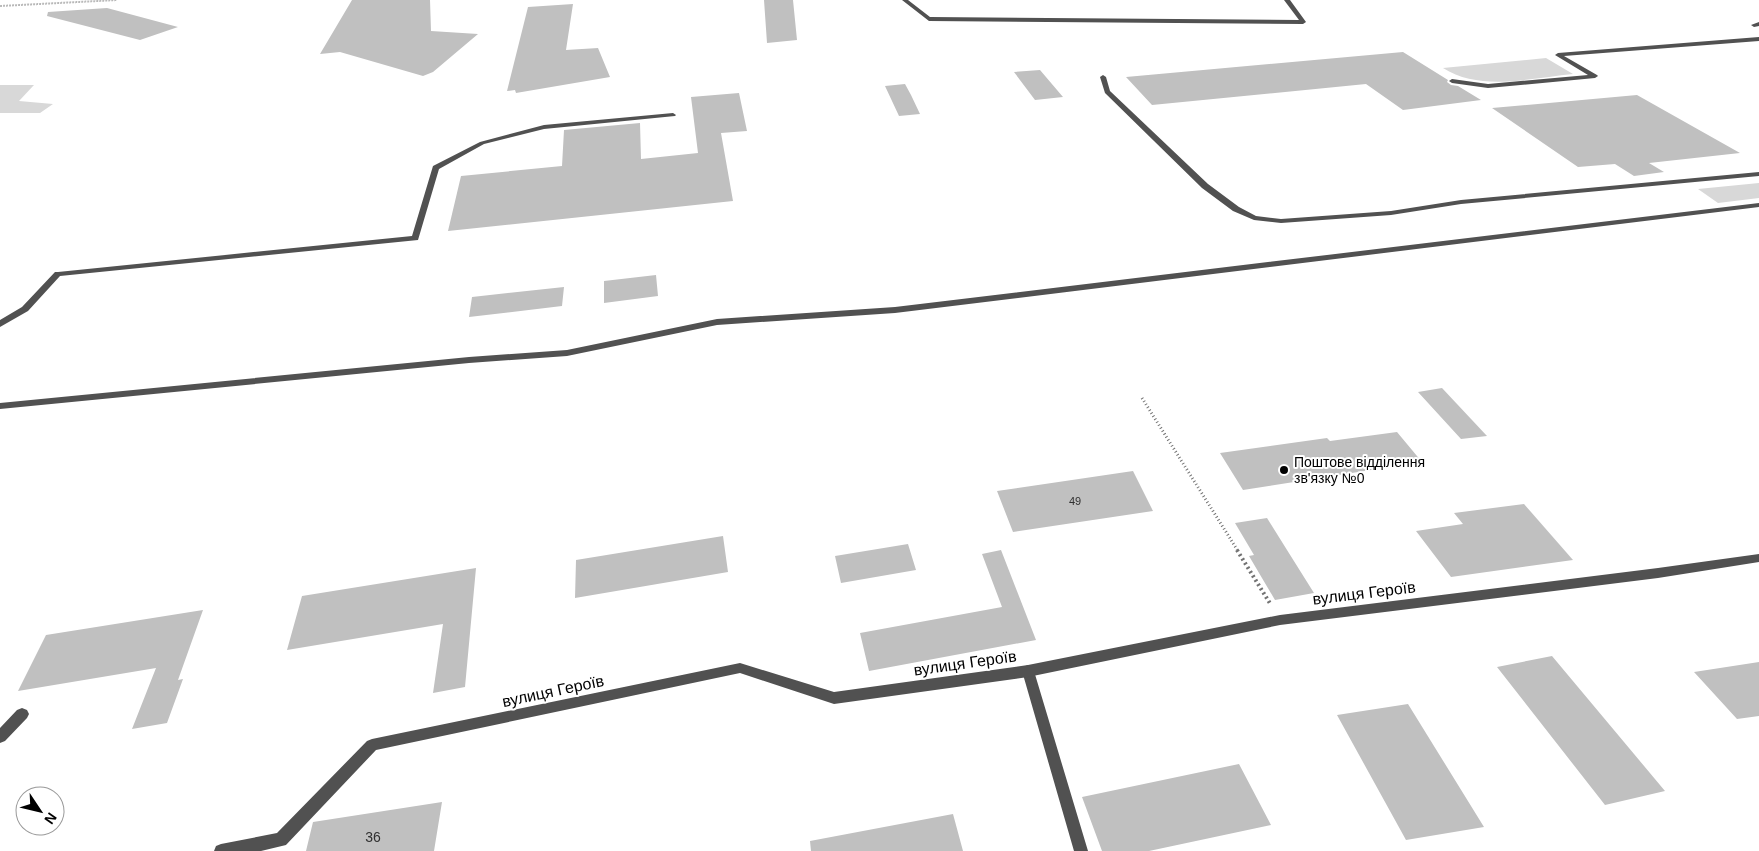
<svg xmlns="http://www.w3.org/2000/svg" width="1759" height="851" viewBox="0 0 1759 851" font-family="Helvetica,sans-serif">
	<rect width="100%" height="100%" fill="#fff"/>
	<path fill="#d8d8d8" d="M1546,58l27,16c-42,4 -93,18 -130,-6z
		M0,85h34l-15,16 34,3 -13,9h-40z
		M1759,183v15l-41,5 -20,-14z"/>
	<path fill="#c0c0c0" d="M352,0h78l1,31 47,3 -45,38 -10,4 -83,-24 -20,2z
		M764,0h29l4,40 -30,3z
		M573,4l-7,46 32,-2 12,29 -94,16 -1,-3 -8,1 21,-84z
		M107,8l71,19 -38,13 -93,-24 1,-4z
		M1403,52l45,28 -1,2 4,3 7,1 23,14 -78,10 -37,-26 -214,21 -26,-28z
		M1040,70l23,27 -28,3 -21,-28z
		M905,84l6,11 9,19 -21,2 -14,-30z
		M739,93l8,38 -26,2 12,68 -285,30 13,-55 101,-10 2,-36 76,-7 1,36 57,-6 -7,-56z
		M1637,95l103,58 -91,10 15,9 -30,4 -19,-12 -37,3 -86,-59z
		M656,275l2,21 -54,7v-22z
		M564,287l-2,19 -93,11 3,-20z
		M1442,388l45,48 -26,3 -43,-47z
		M1397,432l25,30 -179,28 -23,-37 107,-15 3,3z
		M1133,471l20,40 -140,21 -16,-41z
		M1524,504l49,56 -122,17 -35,-46 47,-7 -9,-11z
		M1267,518l20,32 27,43 -39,7 -26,-44 5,-1 -19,-32z
		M723,536l5,36 -153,26 1,-38z
		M908,544l8,26 -75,13 -6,-27z
		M1001,550l35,90 -167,31 -9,-38 142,-26 -20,-53z
		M476,568l-11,119 -32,6 10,-69 -156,26 15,-54z
		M203,610l-25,70 5,-1 -16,44 -35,6 24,-61 -138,23 28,-56z
		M1552,656l113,135 -60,14 -108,-138z
		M1759,662v54l-22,3 -43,-47z
		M1408,704l76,123 -78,13 -69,-125z
		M1239,764l32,61 -122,26h-47l-20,-54z
		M442,802l-8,49h-128l7,-29z
		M953,814l10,37h-152l-1,-10z"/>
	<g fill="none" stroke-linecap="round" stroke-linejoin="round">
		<path stroke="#737373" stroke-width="2" stroke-dasharray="0.5 1" stroke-linecap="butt" d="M0,6l117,-6"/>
		<path stroke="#737373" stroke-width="3" stroke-dasharray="1 2.5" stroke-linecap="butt" d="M1142,398l96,153"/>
		<path stroke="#737373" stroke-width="4" stroke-dasharray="2 3" stroke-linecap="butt" d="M1237,550l34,55"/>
		<path fill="#515151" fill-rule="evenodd" d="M902,0h6l22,17 369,3 -15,-20h6l16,22 -3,2 -374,-3z
			M1759,22v4l-5,1 -3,-2z
			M1759,37v4l-195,15 33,19 1,1 -3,2 -107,10 -36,-5 -3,-2 3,-2 36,5 100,-9 -33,-20 3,-2z
			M1103,75l3,2 4,14 98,93 31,23 17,9 25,3 110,-8 70,-11 298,-28v4l-298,28 -70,11 -110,8 -27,-3 -21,-9 -31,-23 -97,-95 -5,-16z
			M673,113l3,2 -1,1 -131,13 -60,15 -45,25 -21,71 -358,36 -32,35 -28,16v-7l22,-13 33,-35h3l354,-36 21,-70 47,-24 64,-17z
			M1759,203v4l-864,106 -178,12 -150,31 -98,7 -469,46v-6l469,-46 98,-7 150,-31 178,-12z
			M1028,665l5,2 1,4 54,180h-14l-52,-180 1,-4z
			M22,708l5,2 2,4 -2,4 -22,23 -5,2v-15l17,-18z"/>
		<path fill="#515151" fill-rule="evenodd" d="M1759,554v8l-101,16 -378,47 -252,52 -194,27 -94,-31 -364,77 -90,95 -25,6h-47l2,-5 5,-2 56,-11 90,-92 5,-2 368,-76 94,29 194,-27 252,-50 378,-47z"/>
	</g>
	<circle fill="#000" stroke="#fff" stroke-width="2" cx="1284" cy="470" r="5"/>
	<g text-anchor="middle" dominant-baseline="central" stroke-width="4" stroke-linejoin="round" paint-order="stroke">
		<g font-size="11" fill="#303030">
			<text x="1075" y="501">49</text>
		</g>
		<g font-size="14" fill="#000" stroke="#fff" text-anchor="start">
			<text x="1294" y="462">Поштове відділення<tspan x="1294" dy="16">зв'язку №0</tspan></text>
		</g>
		<g font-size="14" fill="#303030">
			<text x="373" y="837">36</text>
		</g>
		<g font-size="16" fill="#000" stroke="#fff">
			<text transform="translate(1364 593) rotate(-7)">вулиця Героїв</text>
			<text transform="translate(965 663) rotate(-8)">вулиця Героїв</text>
			<text transform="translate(553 691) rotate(-12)">вулиця Героїв</text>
		</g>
	</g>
	<g transform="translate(40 811) rotate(125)"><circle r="24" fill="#ffffff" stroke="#999999"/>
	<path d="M0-4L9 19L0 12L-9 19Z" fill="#000000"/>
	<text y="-8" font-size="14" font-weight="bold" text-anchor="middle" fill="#000000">N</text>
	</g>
</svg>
